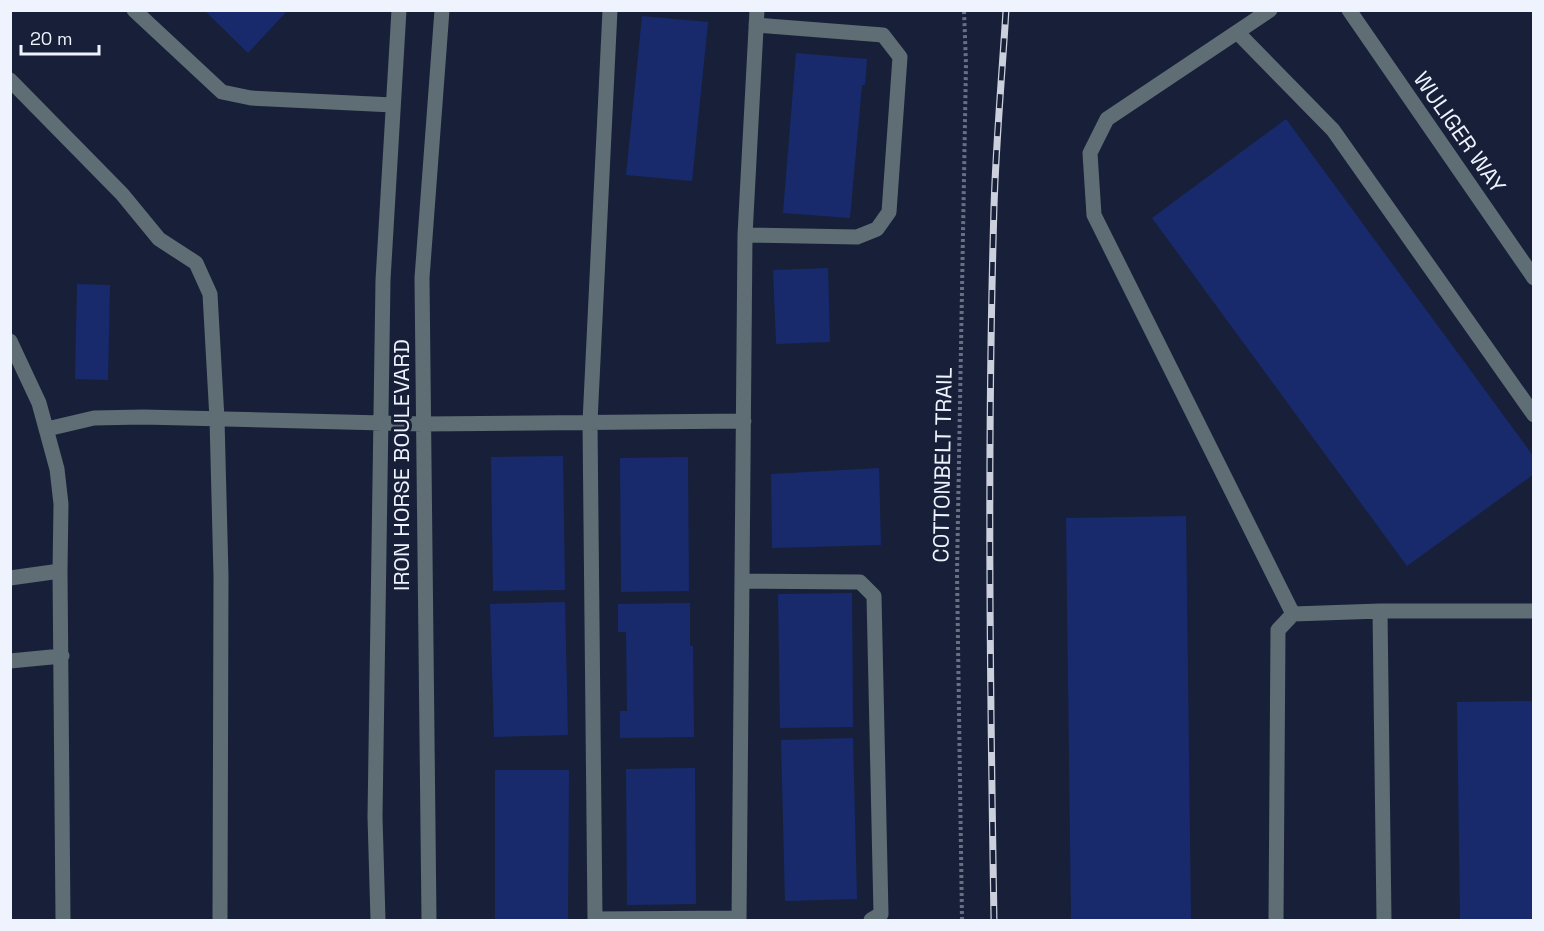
<svg xmlns="http://www.w3.org/2000/svg" width="1544" height="931" viewBox="0 0 1544 931" font-family="'Space Grotesk',sans-serif">
	<rect width="100%" height="100%" fill="#172038"/>
	<path fill="#182a6c" d="M204,10h84l-40,43z
		M642,16l66,6 -16,159 -66,-6z
		M796,53l71,6 -2,26h-3l-12,133 -67,-5z
		M1286,119l248,338v17l-127,92 -255,-348z
		M828,268l2,74 -54,2 -3,-74z
		M77,284l33,1 -2,95 -33,-1z
		M563,456l2,134 -72,1 -2,-134z
		M688,457l1,134 -68,1 -1,-134z
		M879,468l2,77 -109,3 -1,-74z
		M1186,516l5,404h-120l-5,-402z
		M852,593l1,134 -73,1 -2,-134z
		M565,602l3,133 -74,2 -4,-133z
		M690,603v43h3l1,91 -74,1v-27h7l-1,-79h-8v-28z
		M1534,701v219h-74l-3,-218z
		M853,738l4,161 -72,2 -4,-161z
		M695,768l1,136 -69,1 -1,-136z
		M495,770h74l-1,150h-73z"/>
	<g fill="none" stroke-linecap="round" stroke-linejoin="round">
		<path stroke="#686f83" stroke-width="4" stroke-dasharray="3 3" stroke-linecap="butt" d="M962,920l-5,-347 9,-508 -2,-55"/>
		<path stroke="#5e6e74" stroke-width="15" d="M134,10l88,82 29,6 142,7
			M610,10l-20,412 5,497 144,-1
			M1270,10l-163,109 -17,34 4,62 199,399
			M1349,10l185,268
			M1238,33l95,97 201,285
			M10,80l112,114 37,45 37,24 14,31 7,125 4,157 -1,344
			M745,235l112,2 20,-8 12,-17 11,-155 -17,-22 -127,-10
			M10,341l29,62 18,66 4,35 -1,67 3,349
			M47,429l47,-11 49,-1 280,7 321,-3
			M10,578l50,-7
			M743,581l117,1 14,14 7,318 -10,6
			M10,661l52,-5
			M378,920l-3,-103 8,-537 16,-270
			M429,920l-7,-642 20,-268
			M739,920l6,-685 12,-225
			M1276,920l2,-290 15,-16 87,-3
			M1384,920l-4,-309h154"/>
		<g stroke="#ccd0dd" stroke-width="7">
			<path id="rail" d="M994,920c-4,-237 -7,-475 0,-713 2,-66 8,-131 12,-197"/>
		</g>
		<use href="#rail" stroke="#172038" stroke-width="4.5" stroke-dasharray="14" stroke-linecap="butt"/>
	</g>
	<g text-anchor="middle" dominant-baseline="central" stroke-width="6" stroke-linejoin="round" paint-order="stroke">
		<g font-size="22" fill="#eff3fe" stroke="#172038">
			<text transform="translate(1460 132) rotate(55)">WULIGER WAY</text>
			<text transform="translate(401 465) rotate(-90)">IRON HORSE BOULEVARD</text>
			<text transform="translate(942 465) rotate(-89)">COTTONBELT TRAIL</text>
		</g>
	</g>
	<rect width="1544" height="931" fill="none" stroke="#eff3fe" stroke-width="24"/>
	<path d="M21 45v9h78v-9" fill="none" stroke="#eff3fe" stroke-width="3"/>
	<text x="30" y="45" font-size="18" fill="#eff3fe" stroke="#172038" stroke-width="4.5" paint-order="stroke">20 m</text>
</svg>
